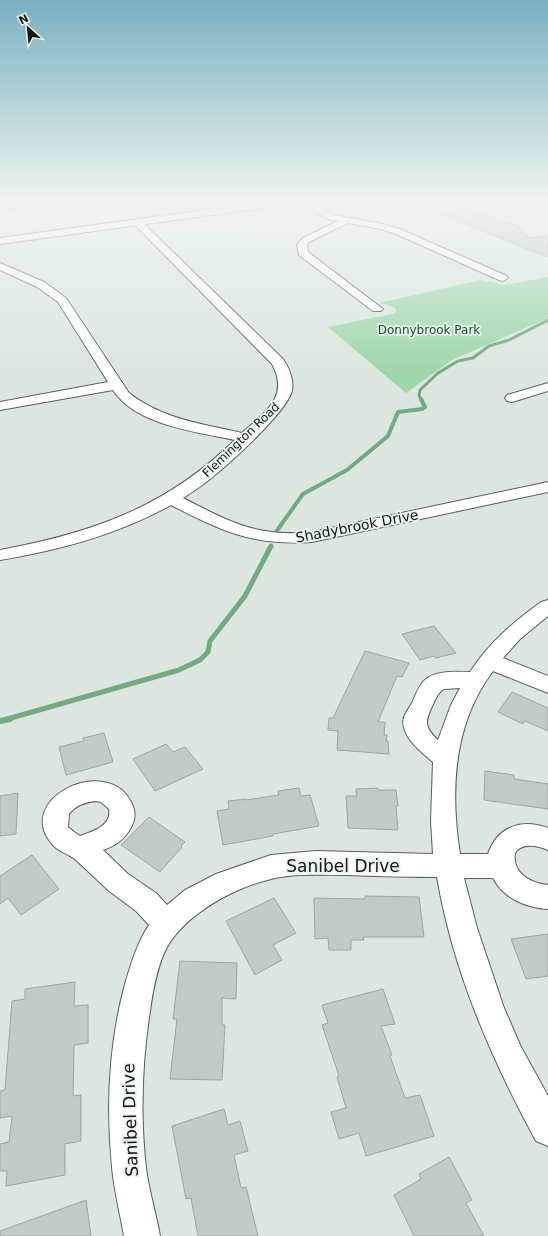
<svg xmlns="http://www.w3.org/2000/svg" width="548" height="1236" viewBox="0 0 548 1236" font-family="'DejaVu Sans',sans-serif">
	<rect width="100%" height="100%" fill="#dce6de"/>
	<path fill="#9ed6ac" d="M548,277v41l-96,42 -46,33 -78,-66 64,-13 4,-2 -1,-4 -8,-3 -8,-2 102,-23 24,5z"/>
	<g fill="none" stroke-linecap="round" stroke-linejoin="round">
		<path stroke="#73aa81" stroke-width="3" d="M421,400l-2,-5 1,-5 18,-17 20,-12 15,-3 16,-12 20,-6 39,-20"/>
		<path stroke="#73aa81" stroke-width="4" d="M276,532l27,-38 44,-24 41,-34 10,-24 24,-3 3,-2 -4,-8"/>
		<path stroke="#73aa81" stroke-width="5" d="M4,720l175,-50 21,-10 8,-8 2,-11 35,-45 26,-50"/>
		<path stroke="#73aa81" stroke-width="6" d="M0,721l10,-2"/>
	</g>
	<path fill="#c1cac3" stroke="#9ca59e" d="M469,208l51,19 5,8 6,3 17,-3v22l-108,-43z
		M434,626l22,27 -20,5 -2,-2 -14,4 -18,-26z
		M365,651l44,12 -7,14 -5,-1 -19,46h7l-1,13h3l-1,6h2l1,13 -52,-4 1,-19 -10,-1 1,-12h4z
		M512,692l36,16v23l-23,-10 -2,3 -25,-12z
		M104,733l9,29 -47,13 -7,-28 25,-6 -1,-3z
		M166,744l7,8 12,-5 18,22 -48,22 -22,-32z
		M485,771l29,4v4l34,5v25l-64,-9z
		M299,788l2,8 9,-1 9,31 -46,8v2l-50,9 -6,-34 12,-2 -1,-8 18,-2v1l33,-5 -1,-4z
		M378,788v2h18l2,16h-2l2,24 -50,-2 -2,-32h11l-1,-7z
		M18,793l-2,41 -16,2v-40z
		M149,817l36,25 -4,4 1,1 -22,25 -39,-27z
		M32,855l27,34 -38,26 -13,-17 -8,6v-28z
		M365,896l54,1 5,40h-61l1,3h-13v10h-22l-1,-12 -13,1 -1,-41 51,1z
		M274,898l22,35 -23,12 9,15 -27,15 -29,-54z
		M548,934v42l-22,3 -15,-40z
		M180,961l57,2 -1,36 -14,-1v27h3l-3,55 -52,-1 7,-60h-4z
		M75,982l-1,24 14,-1v38l-14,2 -1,51 8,-1v46l-16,3v31l-59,11 1,-15h-7v-27l9,-2 3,-26 -12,2v-27l5,-1 7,-89 13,-2v-10z
		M383,989l12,35 -14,2 11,29 -2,1 15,42 15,-3 14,41 -68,20 -7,-23 -20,6 -8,-27 15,-4 -9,-31 2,-1 -17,-51 6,-2 -6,-18z
		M224,1109l4,16 12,-4 8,30 -14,4 7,33 5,-1 12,49h-60l-7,-38 -5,1 -14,-73z
		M449,1157l23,43 -6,3 18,33h-70l-20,-41 27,-16 -2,-5z
		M86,1200l5,36h-91v-5z"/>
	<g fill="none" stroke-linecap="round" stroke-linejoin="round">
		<g stroke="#576059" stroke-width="2">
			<path id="minor" d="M27,200h23l-4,3 -46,7v-6z
				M200,200h10l14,11 -2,2h-6z
				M296,200h11l27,15 49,9 19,6 105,46 1,2 -5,3 -4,-1 -103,-46 -15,-5 -33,-6 -39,19 -2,3 1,7 75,57 -2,2h-8l-74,-56 -2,-10 6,-7 35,-17 -10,-2z
				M138,220l3,1 142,138c6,9 11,20 9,31 -3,20 -64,75 -82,89 -8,7 -18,13 -27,19 28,14 57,31 89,34 13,2 27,1 40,0l236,-50v10l-236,50c-60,4 -90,-11 -141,-37 -54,30 -112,45 -171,55v-10c93,-17 166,-43 235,-110 -38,-8 -100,-15 -122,-50l-113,20v-8l108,-20 -50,-80 -21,-15 -37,-17v-7l44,19 22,16 63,95c33,26 74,31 113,40 23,-21 48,-36 30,-69l-137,-139 -2,-2 2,-2z
				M548,383v8l-36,11 -5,-1 -2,-3 2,-3z
				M548,600v16l-28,23 -17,19 45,18v17l-55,-22c-40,53 -43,120 -33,183h28c9,-27 33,-36 60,-26v22c-11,-4 -25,-8 -33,3 -3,20 15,30 33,32v24c-22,-1 -45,-11 -55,-31h-29l13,50 27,80 17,39 27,49v50l-12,-5c-45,-83 -83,-170 -99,-264 -30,0 -61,-1 -91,-2 -23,0 -53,-2 -75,4 -37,9 -84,34 -104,68 -10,19 -14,43 -17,64 -8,52 -10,104 -4,157 3,23 10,45 14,68h-36c-4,-23 -10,-46 -12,-69 -6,-61 -3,-124 13,-183 6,-20 12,-41 24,-59l-13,-14 -27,-20 -33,-31c-7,-6 -17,-8 -23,-15 -40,-44 47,-88 75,-48 5,7 8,15 6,23 -5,16 -16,25 -31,30l25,24 28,19 11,12 18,-15 31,-16 55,-19 45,-4 117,3 -2,-33 2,-59c-12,-10 -34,-27 -29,-45 2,-5 6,-10 9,-16 3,-7 6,-16 12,-21 11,-10 31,-8 45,-8 19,-29 42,-49 71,-70zM460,688l-9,17 -13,35c-16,-15 -12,-20 -4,-38 2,-4 4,-8 7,-11l3,-2zM96,801l5,1 8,7c3,17 -16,22 -29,27l-6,-4 -6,-5 1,-13c7,-9 16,-12 27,-13z"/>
		</g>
		<g stroke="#576059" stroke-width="2">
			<path id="tertiary" d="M277,200h28l-5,3 -300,41v-6z"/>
		</g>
		<use href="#minor" fill="#fff" fill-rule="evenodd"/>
		<use href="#tertiary" fill="#fff" fill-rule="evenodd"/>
	</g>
	<linearGradient id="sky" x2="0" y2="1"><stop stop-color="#79b0bf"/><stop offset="0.54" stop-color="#eff4f0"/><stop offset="1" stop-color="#eff4f0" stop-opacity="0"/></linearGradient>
	<rect width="548" height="373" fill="url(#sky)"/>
	<g text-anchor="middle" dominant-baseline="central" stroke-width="3.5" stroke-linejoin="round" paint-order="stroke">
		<g font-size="12" fill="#105029" stroke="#e9f3eb">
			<text x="429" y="330">Donnybrook Park</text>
		</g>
		<g font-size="12" fill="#141715" stroke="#e9f3eb">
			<text transform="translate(241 440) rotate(-44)">Flemington Road</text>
		</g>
		<g font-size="14" fill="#141715" stroke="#e9f3eb">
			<text transform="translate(357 526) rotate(-11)">Shadybrook Drive</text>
		</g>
		<g font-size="17" fill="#141715" stroke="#e9f3eb">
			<text x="343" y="866">Sanibel Drive</text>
			<text transform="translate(130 1120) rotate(-92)">Sanibel Drive</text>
		</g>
	</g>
	<g transform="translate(28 28) rotate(333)" stroke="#e9f3eb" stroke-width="3" paint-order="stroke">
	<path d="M0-3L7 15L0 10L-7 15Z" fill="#141715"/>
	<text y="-6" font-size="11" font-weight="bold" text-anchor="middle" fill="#141715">N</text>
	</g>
</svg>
